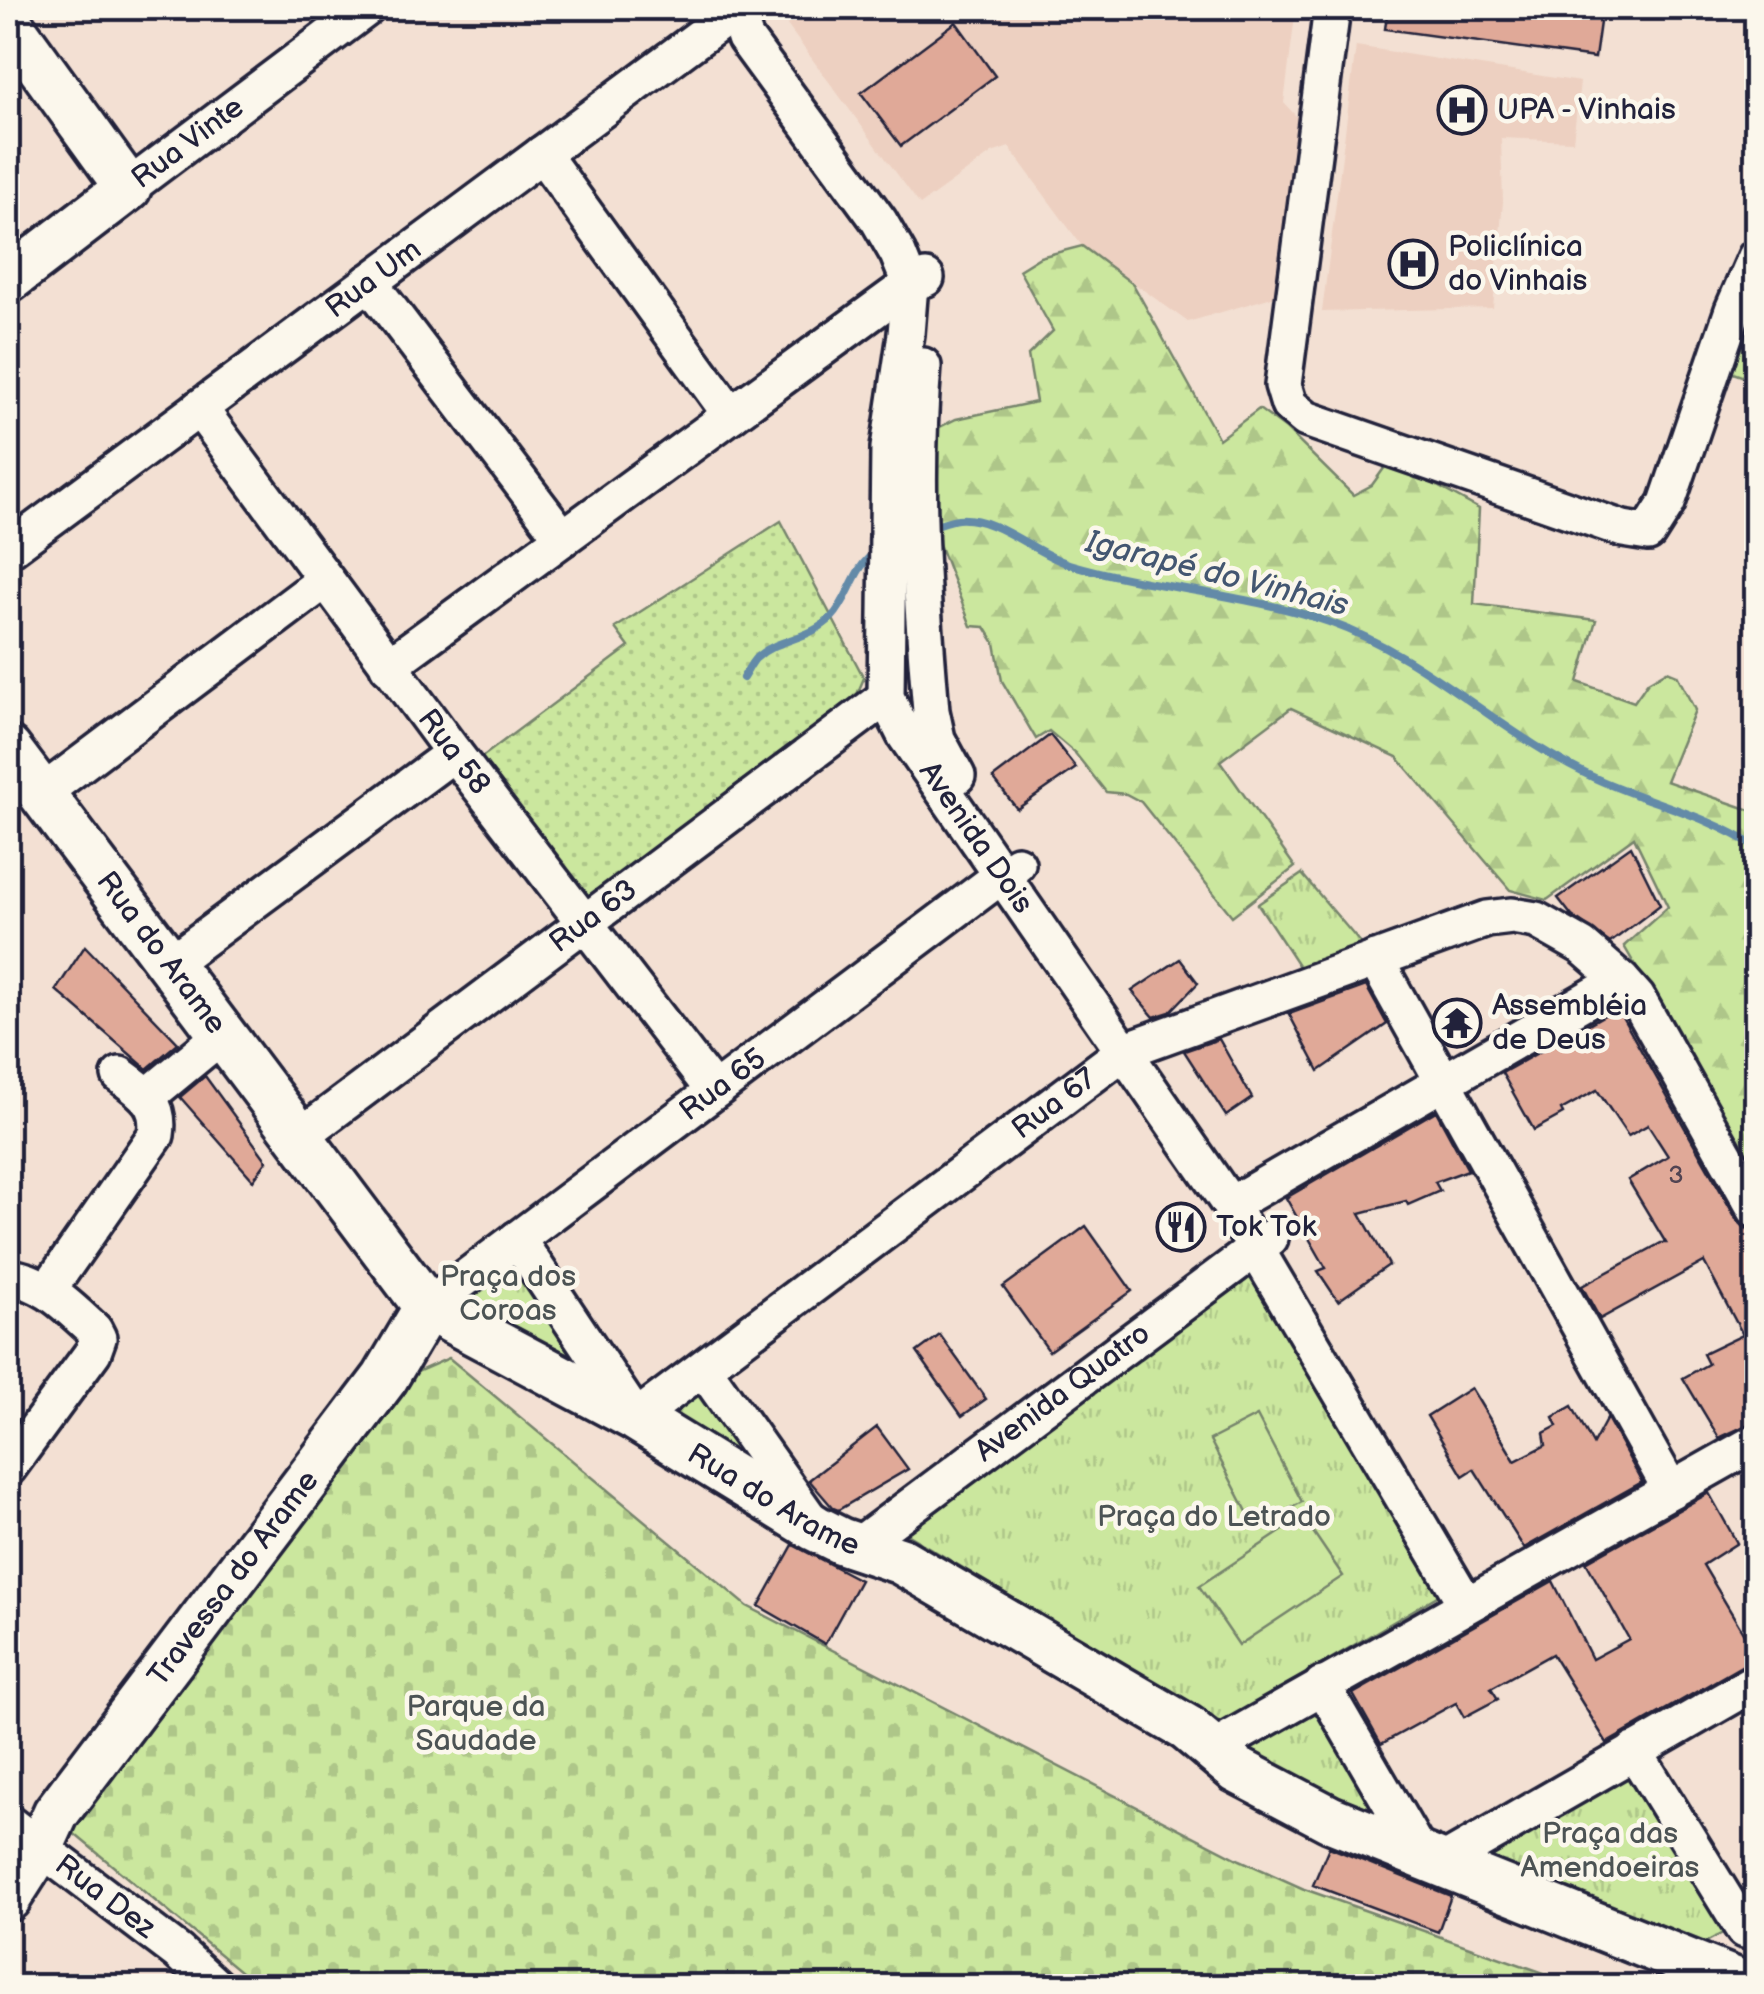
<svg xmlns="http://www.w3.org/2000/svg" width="1764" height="1994" viewBox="0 0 1764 1994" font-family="'Balsamiq Sans',sans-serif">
	<defs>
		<pattern id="grass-dots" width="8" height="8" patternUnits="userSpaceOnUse" patternTransform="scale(2.5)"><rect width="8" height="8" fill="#cbe79e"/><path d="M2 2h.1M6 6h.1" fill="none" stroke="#aec689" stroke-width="1.8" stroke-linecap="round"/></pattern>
		<pattern id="forest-firs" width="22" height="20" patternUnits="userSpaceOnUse" patternTransform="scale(2.5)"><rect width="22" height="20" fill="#cbe79e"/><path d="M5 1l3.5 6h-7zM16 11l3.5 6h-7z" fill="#aec689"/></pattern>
		<pattern id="cemetery-stones" width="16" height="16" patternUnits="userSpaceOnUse" patternTransform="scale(2.5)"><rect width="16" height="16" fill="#cbe79e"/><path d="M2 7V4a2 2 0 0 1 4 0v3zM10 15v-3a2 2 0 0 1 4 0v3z" fill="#aec689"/></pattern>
		<pattern id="park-tufts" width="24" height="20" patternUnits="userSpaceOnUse" patternTransform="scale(2.5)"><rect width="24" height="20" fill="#cbe79e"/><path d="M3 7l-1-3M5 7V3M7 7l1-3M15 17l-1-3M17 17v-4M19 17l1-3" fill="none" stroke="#aec689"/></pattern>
	</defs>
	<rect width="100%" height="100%" fill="#f3e0d3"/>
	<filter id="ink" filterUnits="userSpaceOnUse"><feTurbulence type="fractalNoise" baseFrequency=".01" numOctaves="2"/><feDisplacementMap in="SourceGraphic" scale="20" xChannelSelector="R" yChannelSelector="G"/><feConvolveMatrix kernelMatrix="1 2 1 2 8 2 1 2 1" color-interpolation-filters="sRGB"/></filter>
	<g filter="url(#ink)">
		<path fill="#edd0c1" d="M810,8h486l-12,95 20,22 -15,167 -101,30 -106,-76 -73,-99 -17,6 -72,52 -133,-180z
			M1356,46l224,36 -7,59 -72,-3 2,64 -10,106 -171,4z"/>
		<path fill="url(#grass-dots)" stroke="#76846c" stroke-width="2.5" d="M781,521l83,157 -12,28 -256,192 -20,-3 -102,-132 155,-116 -14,-19z"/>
		<path fill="url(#forest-firs)" stroke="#76846c" stroke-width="2.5" d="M1082,246l51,38 86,155 40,-30 27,20 67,66 19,-10 18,-25 89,49 -5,95 122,16 -18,62 56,20 14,-20 19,-11 10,4 18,35 -29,71 90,31v364l-132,-230 44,-39 -34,-70 -87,63 -37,-10 -113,-133 -106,-49 -71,53 75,106 -63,49 -91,-114 -15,-8 -20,-2 -31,-39 -26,-22 -13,8 -34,-58 -7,-38 -10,-16 -14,-1 -32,-82 -7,-62 4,-53 20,-10 80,-17 -8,-47 25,-24 -34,-61 21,-13z
			M1756,288v93l-29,-10z"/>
		<path fill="url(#cemetery-stones)" stroke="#76846c" stroke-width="2.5" d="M449,1358l298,248 493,254 64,29 277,97h-1323l-192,-159 344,-452z"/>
		<path fill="url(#park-tufts)" stroke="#76846c" stroke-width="2.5" d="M1302,874l66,78 -66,19 -44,-67z
			M516,1250l85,131 -152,-82z
			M1265,1266l189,320 -232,137 -319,-191z
			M704,1385l79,105 -125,-74z
			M1316,1705l72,127 -159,-80z
			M1632,1764l100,164 -45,24 -219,-90z"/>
		<path fill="#cbe79e" stroke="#76846c" stroke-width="2.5" d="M1257,1416l45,86 -47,25 -45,-87z
			M1303,1517l40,59 -104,69 -40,-59z"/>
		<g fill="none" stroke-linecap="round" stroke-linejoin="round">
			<path stroke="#638aa8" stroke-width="8" d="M929,527c9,-2 19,-7 29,-8 39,-3 75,34 111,45 85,25 176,29 260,58 100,35 172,114 268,157 53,24 110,36 159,68
				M743,678c4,-6 8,-15 13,-20 21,-20 52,-17 76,-41 18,-19 21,-50 44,-65"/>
		</g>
		<path fill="#e0a998" stroke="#22223b" stroke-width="2.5" d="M1388,8h214l-7,50 -210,-29z
			M956,22l39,54 -94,70 -40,-53z
			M1050,735l26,33 -59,41 -24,-31z
			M1631,846l29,59 -50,38 -38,-27 -14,-18z
			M85,946l93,97 -31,26 -91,-79z
			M1180,959l18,24 -28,29 -16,5 -22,-26z
			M1366,986l21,38 -68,47 -30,-57z
			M1617,1008l120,212 9,9 10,2v190l-37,17 -36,-60 25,-14 -5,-10 40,-19 -39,-73 -104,57 -18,-33 79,-43h5l-38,-63 40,-24 -20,-31 -20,11 -31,-46 -36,20 2,4 -29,16 -32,-57z
			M1219,1039l33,59 -26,18 -42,-65z
			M205,1076l62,85 -14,19 -73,-83z
			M1436,1111l32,59 -33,12 5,9 -32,14 -2,-4 -46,12 29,52 -51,36 -20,-30 8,-3 -40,-70z
			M1086,1226l46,65 -83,60 -46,-64z
			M940,1335l46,64 -24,17 -45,-64z
			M1471,1388l44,73 31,-16 -2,-12 13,-7 -4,-9 19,-11 21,38 14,-26 35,64 -118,66 -50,-79 -11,7 -36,-60z
			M877,1427l31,42 -70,41 -5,-2 -24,-28z
			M1709,1493l28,50 -34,22 53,89v7l-11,3 -138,79 -55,-89 -61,34 7,11 -34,18 -8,-14 -75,41 -28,-50 200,-113 39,78 37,-20 -43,-77z
			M793,1545l67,35 -35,64 -66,-38z
			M1329,1847l122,49 -13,36 -125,-47z"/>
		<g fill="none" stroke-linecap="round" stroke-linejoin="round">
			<g stroke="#22223b" stroke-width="42">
				<g id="minor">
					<path id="s1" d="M745,8l-4,17 4,13 134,183 19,33 12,30 -4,50 -17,114 -3,249 19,38 325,470 236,399"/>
					<path d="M1332,8l-49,377 6,20 17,14 317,110 25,4 19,-30 66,-193 23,-53"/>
					<path d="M542,154l189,261"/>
					<path id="s2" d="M128,188l239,-180"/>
					<path d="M369,282l194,256"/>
					<path d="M923,366c-10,118 -2,226 8,345l6,28 20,37"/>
					<path id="s3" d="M199,408l255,345 260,338"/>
					<path id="s4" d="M8,550l731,-542"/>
					<path d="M388,666l522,-382 16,-6"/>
					<path d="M41,794l283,-213"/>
					<path d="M1375,959l296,531"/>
					<path d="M169,964l285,-211"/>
					<path d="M148,1096l74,-61"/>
					<path id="s5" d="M299,1137l587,-440"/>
					<path d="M1230,1205l391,-225"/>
					<path id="s6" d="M517,1239l119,179 490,-368 361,-131 25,-3 24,4 46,26 39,34 16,18 119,212"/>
					<path d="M8,1277c37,4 59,29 86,53l4,8 -5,14 -85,116"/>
					<path d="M48,1290l108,-155c5,-32 -12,-42 -36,-60"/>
					<path id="s7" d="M427,1307l590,-443"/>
					<path d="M703,1368l106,150"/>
					<path id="s8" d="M856,1547l414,-309"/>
					<path d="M1322,1685l101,174"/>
					<path d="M1212,1749l544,-307"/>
					<path d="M1634,1751l110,179"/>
					<path id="s9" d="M8,1823l170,129 37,34"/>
					<path d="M1438,1865l318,-183"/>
				</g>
			</g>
			<g stroke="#22223b" stroke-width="52">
				<g id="major">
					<path d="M8,22l120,166 -120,92"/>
					<path id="s10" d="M8,749l419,558 209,111 179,110 26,13 60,20 286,167 50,42 93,49 418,167"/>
					<path id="s11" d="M8,1898l32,-50 16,-35 329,-435 42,-71"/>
				</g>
			</g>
			<use href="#minor" stroke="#fbf7ec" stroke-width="35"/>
			<use href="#major" stroke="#fbf7ec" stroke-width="45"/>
		</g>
	</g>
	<defs>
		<g id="hospital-ring" transform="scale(2.5)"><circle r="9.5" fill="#fbf7ec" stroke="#22223b" stroke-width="1.5"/><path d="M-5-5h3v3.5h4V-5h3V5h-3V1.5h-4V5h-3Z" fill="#22223b"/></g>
		<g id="temple-ring" transform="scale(2.5)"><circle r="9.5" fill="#fbf7ec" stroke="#22223b" stroke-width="1.5"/><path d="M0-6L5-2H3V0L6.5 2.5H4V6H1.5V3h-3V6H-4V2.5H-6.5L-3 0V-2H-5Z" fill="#22223b"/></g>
		<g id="restaurant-ring" transform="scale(2.5)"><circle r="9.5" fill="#fbf7ec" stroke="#22223b" stroke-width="1.5"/><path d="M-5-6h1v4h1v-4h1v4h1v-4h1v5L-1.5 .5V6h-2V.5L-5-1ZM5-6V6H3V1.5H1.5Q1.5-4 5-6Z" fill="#22223b"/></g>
	</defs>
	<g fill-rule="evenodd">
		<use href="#hospital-ring" x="1462" y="110"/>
		<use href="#hospital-ring" x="1413" y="264"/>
		<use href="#temple-ring" x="1457" y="1023"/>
		<use href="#restaurant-ring" x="1181" y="1227"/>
	</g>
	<g text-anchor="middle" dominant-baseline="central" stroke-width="9" stroke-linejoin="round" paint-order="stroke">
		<g font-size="25" fill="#524452">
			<text x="1676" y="1175">3</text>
		</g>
		<g font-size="30" fill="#22223b" stroke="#fbf7ec" text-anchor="start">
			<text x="1497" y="110">UPA - Vinhais</text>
			<text x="1448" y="247">Policlínica<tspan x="1448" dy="34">do Vinhais</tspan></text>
			<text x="1492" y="1006">Assembléia<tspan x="1492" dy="34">de Deus</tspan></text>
			<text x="1216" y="1227">Tok Tok</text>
		</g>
		<g font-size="30" fill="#22223b" stroke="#fbf7ec">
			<text stroke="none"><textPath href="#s2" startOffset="75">Rua Vinte</textPath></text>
			<text stroke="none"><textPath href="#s4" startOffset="455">Rua Um</textPath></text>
			<text stroke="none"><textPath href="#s3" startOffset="428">Rua 58</textPath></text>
			<text stroke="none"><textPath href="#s1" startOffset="910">Avenida Dois</textPath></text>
			<text stroke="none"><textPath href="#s5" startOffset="368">Rua 63</textPath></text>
			<text stroke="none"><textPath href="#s10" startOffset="255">Rua do Arame</textPath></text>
			<text stroke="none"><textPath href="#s7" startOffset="370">Rua 65</textPath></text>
			<text stroke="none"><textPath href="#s6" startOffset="738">Rua 67</textPath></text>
			<text stroke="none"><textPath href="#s8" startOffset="258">Avenida Quatro</textPath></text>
			<text stroke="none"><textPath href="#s10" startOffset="1095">Rua do Arame</textPath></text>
			<text stroke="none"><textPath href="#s11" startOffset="392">Travessa do Arame</textPath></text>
			<text stroke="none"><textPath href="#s9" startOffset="122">Rua Dez</textPath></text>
		</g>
		<g font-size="30" fill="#4c5354" stroke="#fbf7ec">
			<text x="508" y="1277">Praça dos<tspan x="508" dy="34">Coroas</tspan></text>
			<text x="1214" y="1517">Praça do Letrado</text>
			<text x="476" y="1707">Parque da<tspan x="476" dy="34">Saudade</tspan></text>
			<text x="1610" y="1834">Praça das<tspan x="1610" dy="34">Amendoeiras</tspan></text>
		</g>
		<g font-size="32" font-style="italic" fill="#435671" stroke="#fbf7ec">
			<text transform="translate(1217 574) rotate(14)">Igarapé do Vinhais</text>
		</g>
	</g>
	<rect width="1764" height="1994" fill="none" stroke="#fbf7ec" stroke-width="40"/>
	<rect x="20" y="20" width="1724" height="1954" fill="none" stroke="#22223b" stroke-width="4" filter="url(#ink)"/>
</svg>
